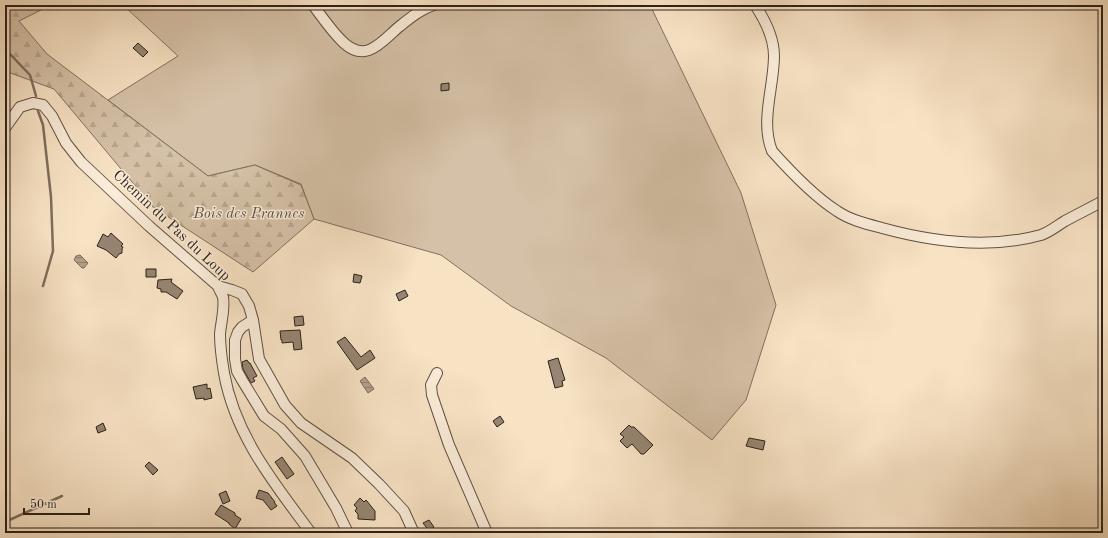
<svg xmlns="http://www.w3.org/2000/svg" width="1108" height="538" viewBox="0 0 1108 538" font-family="'Old Standard TT',serif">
	<defs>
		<pattern id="forest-firs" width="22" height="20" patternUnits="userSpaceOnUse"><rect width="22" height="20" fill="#d5c1a7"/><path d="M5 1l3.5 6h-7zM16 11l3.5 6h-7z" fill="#b7a68f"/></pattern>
		<pattern id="water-rules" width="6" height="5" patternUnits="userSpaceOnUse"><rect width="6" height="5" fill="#b2a08a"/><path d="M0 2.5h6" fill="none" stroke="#918270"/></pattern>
	</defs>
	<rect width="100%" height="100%" fill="#f7e2c4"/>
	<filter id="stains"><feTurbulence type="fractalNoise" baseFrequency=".005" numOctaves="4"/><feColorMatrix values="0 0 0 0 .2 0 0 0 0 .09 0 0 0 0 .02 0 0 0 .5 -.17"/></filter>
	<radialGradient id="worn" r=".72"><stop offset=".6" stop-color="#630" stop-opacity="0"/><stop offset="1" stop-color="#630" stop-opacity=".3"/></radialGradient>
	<path fill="#d5c1a7" stroke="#817160" d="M123,5h527l91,188 35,112 -30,95 -34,40 -106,-82 -95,-52 -70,-51 -127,-36 -13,-35 -46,-19 -47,11 -100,-76 70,-44z"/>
	<path fill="url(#forest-firs)" stroke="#817160" d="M5,5h40v3l-26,13 28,33 161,122 47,-11 46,20 13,34 -61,53 -100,-65 -99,-118 -49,-18z"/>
	<path fill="url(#water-rules)" stroke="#7d6d5d" d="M80,255l8,8 -4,5h-2l-8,-8 2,-4z
		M365,377l9,12 -6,4 -8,-12z"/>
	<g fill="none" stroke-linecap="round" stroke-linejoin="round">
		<path stroke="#7d6d5d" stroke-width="2.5" d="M5,46l4,7 21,22 6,21
			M38,111l5,14 8,72 2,54 -10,35
			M5,522l57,-26"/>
	</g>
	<path fill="#968572" stroke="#2d2119" d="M138,43l10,9 -5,5 -10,-9z
		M449,83v7l-8,1v-7z
		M111,233l12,11 -2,2 2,1 -1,2v4l-3,1 -3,4 -10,-8 -9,-4 6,-12 5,3z
		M146,269h10v8h-10z
		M354,274l8,2 -2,7 -7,-1z
		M172,279l-1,3 12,9 -6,8 -11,-7h-5v-3l-4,-1 1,-8z
		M405,290l3,6 -9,5 -3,-7z
		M303,316l1,9 -9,1 -1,-9z
		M300,330l2,19 -8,1 -1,-8 -11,1v-3h-1l-1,-9z
		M345,337l16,20 9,-7 5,8 -18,12 -20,-28z
		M558,358l7,22 -3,1 1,5 -8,2 -7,-27z
		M247,360l2,3h1l7,13 -4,2 2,3 -4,2 -8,-14 -1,-7z
		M207,384v5l3,-1 2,10 -8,2v-2l-8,1 -3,-12z
		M500,416l4,6 -7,5 -4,-6z
		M103,423l3,7 -8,3 -2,-6z
		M629,425l2,2h3l19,18 -9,9h-3l-9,-10 -5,4 -7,-7 4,-4 -4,-3z
		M749,438l16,3 -2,9 -17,-4z
		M282,457l12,17 -7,5 -12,-17z
		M149,462l9,8 -5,5 -8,-9z
		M259,490l9,3 7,9h-1l3,4 -6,4 -8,-10 -7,-2z
		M226,491l4,10 -7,3 -4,-10z
		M360,498l4,4 2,-2 9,11v9l-17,-1v-5l-3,-3 2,-3 -3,-3z
		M221,505l14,8v2l6,4 -6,10 -6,-5v-1l-14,-9z
		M429,520l5,7 -5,4 -6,-8z"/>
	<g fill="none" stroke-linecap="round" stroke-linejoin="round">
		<g stroke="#605144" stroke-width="12">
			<path id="minor" d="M313,5c10,13 19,27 31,38 23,21 39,-3 56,-17 10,-8 21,-17 34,-21
				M755,5c10,15 19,34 19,51 0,31 -14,65 -2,95 17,19 43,46 65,60 13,9 30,13 45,17 51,14 108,21 159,7 9,-3 17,-10 24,-14 13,-7 25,-13 38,-20
				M5,128l15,-21 13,-4 10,2 9,11 14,27 15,19 68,64 69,60c1,4 4,8 5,11 2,12 -2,25 -3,37 0,13 2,27 4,39 11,63 51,111 87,160
				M218,286l14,4 10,4 7,12 4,14 6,39 26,46 16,18 51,35 27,26 25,27 10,22
				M253,320l-11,7 -4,5 -3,8v19l2,12 5,9 22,36 17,13 24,27 31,52 12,25
				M437,373l-6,12 1,10 17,50 38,88"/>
		</g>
		<use href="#minor" stroke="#faecd9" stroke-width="10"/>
	</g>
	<g text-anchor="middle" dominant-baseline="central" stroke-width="3" stroke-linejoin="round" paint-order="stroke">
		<g font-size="15" font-style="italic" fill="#5f5144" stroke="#faecd9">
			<text x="249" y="214">Bois des Prannes</text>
		</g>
		<g font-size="15" fill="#2d2119" stroke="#faecd9">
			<text transform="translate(171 226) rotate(43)">Chemin du Pas du Loup</text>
		</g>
	</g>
	<rect width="1108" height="538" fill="none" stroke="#f7e2c4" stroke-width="20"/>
	<rect x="6" y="6" width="1096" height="526" fill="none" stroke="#2d2119" stroke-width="2"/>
	<rect x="10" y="10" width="1088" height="518" fill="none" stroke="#2d2119"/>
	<path d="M24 508v6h65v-6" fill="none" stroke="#2d2119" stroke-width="2"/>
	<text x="30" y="508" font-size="12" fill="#2d2119" stroke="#faecd9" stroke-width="3" paint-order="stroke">50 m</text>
	<rect width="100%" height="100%" filter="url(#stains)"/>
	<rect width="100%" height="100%" fill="url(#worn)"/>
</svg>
